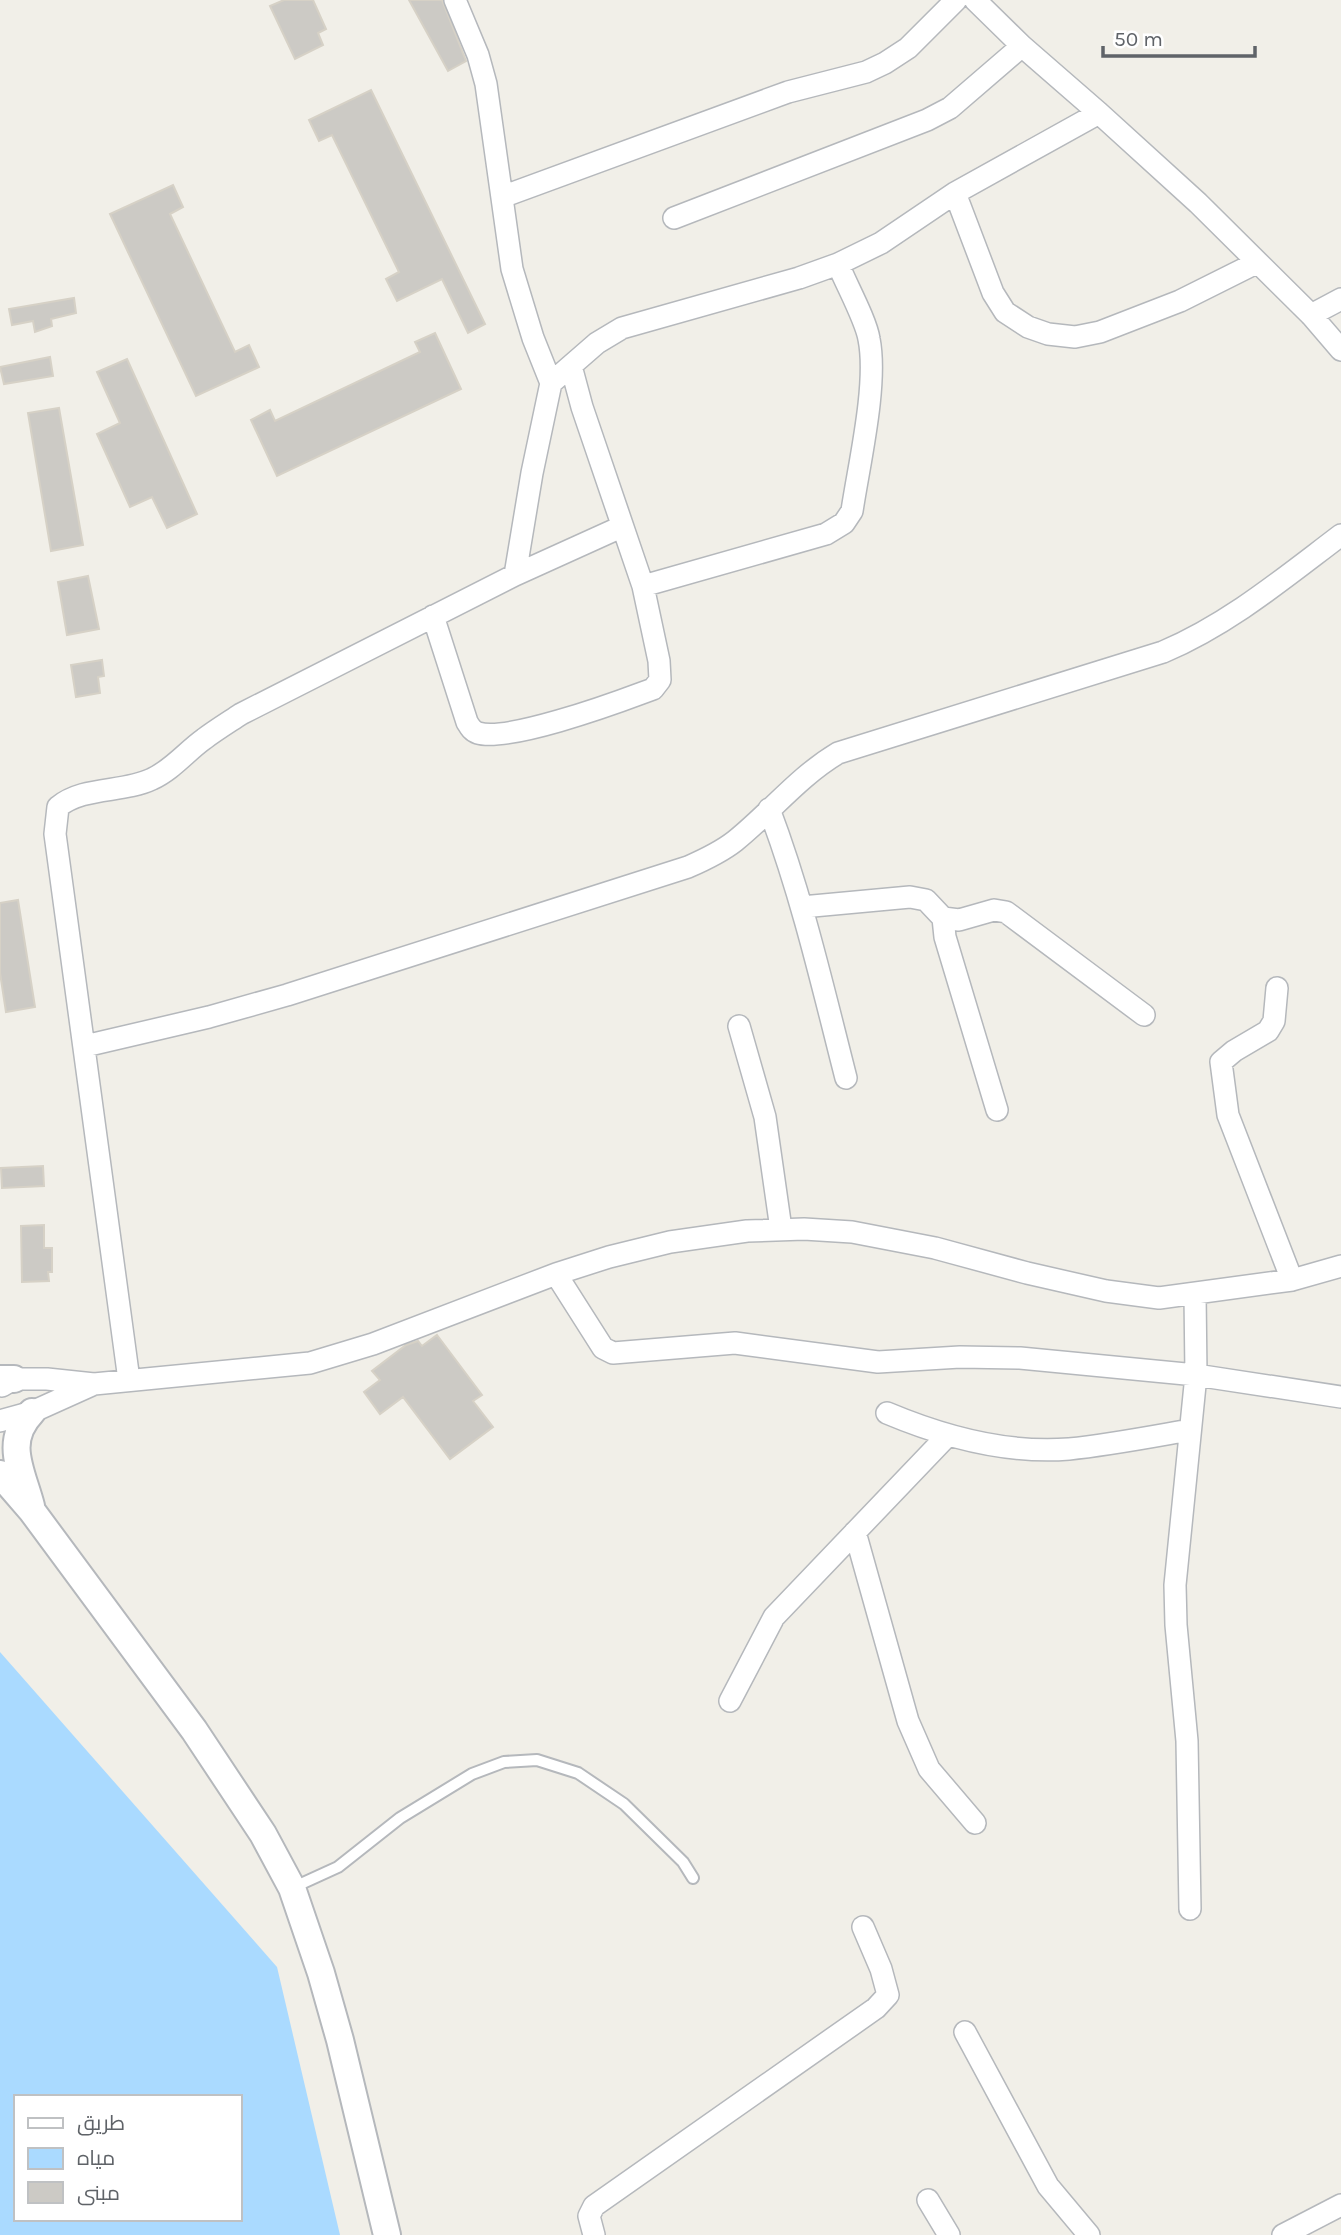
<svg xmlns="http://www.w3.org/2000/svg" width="1341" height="2235" viewBox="0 0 1341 2235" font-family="Karla,Cairo,sans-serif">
	<rect width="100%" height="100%" fill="#f1efe8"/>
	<path fill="#aadaff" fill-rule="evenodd" d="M0,1652l277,315 63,268h-340zM16,2097h224v122h-224z"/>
	<path fill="#cccac5" stroke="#d6d1c6" stroke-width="2" d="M284,0h29l13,29 -8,4 5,12 -28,14 -25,-53z
		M409,0h33l24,61 -18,10z
		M371,90l114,234 -17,9 -26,-54 -45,22 -11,-22 13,-7 -67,-137 -13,6 -10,-21z
		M173,185l10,22 -13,7 65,138 14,-7 10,22 -63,29 -86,-182z
		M74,298l2,15 -25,6 1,7 -17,6 -2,-11 -21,4 -3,-16z
		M435,333l26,56 -184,87 -26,-56 19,-10 5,11 145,-69 -5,-10z
		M50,357l3,19 -49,8 -4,-17z
		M127,359l70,155 -30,14 -15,-31 -22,10 -33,-73 23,-11 -23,-51z
		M59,408l24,137 -32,6 -23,-138z
		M88,576l11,53 -32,6 -9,-53z
		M102,660l2,16 -6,1 2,16 -24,4 -5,-32z
		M18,900l17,107 -29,5 -6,-39v-70z
		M43,1166l1,20 -42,2 -1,-20z
		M44,1225v23h8v24h-4l1,9 -27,1 -1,-56z
		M437,1335l45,60 -9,6 20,26 -43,32 -47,-62 -23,17 -16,-22 16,-12 -8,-9 34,-26 12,-4 4,5z"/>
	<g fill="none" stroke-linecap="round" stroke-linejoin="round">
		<g stroke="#b5b8bc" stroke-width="14">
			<path id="service" d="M292,1888l46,-21 62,-49 72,-44 32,-12 33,-2 41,13 46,31 59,58 10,16"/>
		</g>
		<g stroke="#b5b8bc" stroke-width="24">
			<path id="minor" d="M455,0l23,55 8,29 26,185 21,69 18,45 -19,90 -17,102
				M975,0l47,46 77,67 99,90 113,112 30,35
				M955,193l38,100 12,19 23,15 20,7 27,3 25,-5 80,-31 76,-38
				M502,197l286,-105 78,-20 19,-9 23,-15 48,-48
				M674,218l253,-98 23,-12 72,-62
				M1311,315l30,-16
				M551,383l46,-40 25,-15 177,-50 39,-14 43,-21 74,-50 144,-80
				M643,586l183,-52 18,-11 8,-12c7,-47 26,-127 17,-172 -3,-19 -23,-55 -31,-75
				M433,616l34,106c3,5 5,9 11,11 29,9 132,-28 164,-40l11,-4 7,-9 -1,-19 -16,-75 -61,-179 -11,-41
				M769,809c33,87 54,179 77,269
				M802,907l108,-10 16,3 17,18 16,2 35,-10 12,2 138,103
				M943,918l2,19 52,173
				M1277,988l-3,33 -6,10 -34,20 -13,11 7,53 64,165
				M739,1026l26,91 16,112
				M85,1046l124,-29 78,-22 401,-128c16,-7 33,-15 47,-26 36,-29 63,-64 103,-88l325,-101c66,-28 121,-74 178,-117
				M556,1274l47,74 10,5 122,-10 143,19 82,-5 60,1 176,17 -21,210 1,40 11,116 3,168
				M1195,1294l1,81 145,22
				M129,1380l-74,-546 3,-27c25,-21 65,-14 94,-28 20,-9 35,-28 52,-40 12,-9 25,-17 37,-25l274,-139 106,-48
				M2,1386l12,-7h33l47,5 216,-21 63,-19 183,-70 53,-17 61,-15 77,-11 57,-2 48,3 83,16 92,25 79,18 53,7 133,-18 49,-14
				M887,1413c57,24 119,41 182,36 40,-4 81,-12 121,-19
				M0,1421l32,-9 60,-27
				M855,1532l53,189 21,48 46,54
				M730,1701l44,-84 174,-182
				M965,2032l83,154 41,49
				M928,2200l21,35
				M594,2235l-5,-19 5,-10 282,-198 12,-13 -7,-26 -18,-42
				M1283,2235l58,-30"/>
		</g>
		<g stroke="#b5b8bc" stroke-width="30">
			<path id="tertiary" d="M0,1379h14
				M0,1474l32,37 162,219 69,104 29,54 29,85 19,67 47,195
				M31,1506c-9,-35 -28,-64 1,-94"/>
		</g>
		<use href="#service" stroke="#fff" stroke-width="10"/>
		<use href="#minor" stroke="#fff" stroke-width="21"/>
		<use href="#tertiary" stroke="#fff" stroke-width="26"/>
	</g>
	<rect x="14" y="2095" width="228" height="126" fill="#ffffff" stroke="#bfc1c3" stroke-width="2"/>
	<rect x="28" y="2118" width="35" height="10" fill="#ffffff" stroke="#bfc1c3" stroke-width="2"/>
	<text x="77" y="2130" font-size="21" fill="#5f6368">طريق</text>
	<rect x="28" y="2148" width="35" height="21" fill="#aadaff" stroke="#bfc1c3" stroke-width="2"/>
	<text x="77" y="2165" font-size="21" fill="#5f6368">مياه</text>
	<rect x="28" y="2182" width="35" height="21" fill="#cccac5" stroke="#bfc1c3" stroke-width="2"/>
	<text x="77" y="2200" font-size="21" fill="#5f6368">مبنى</text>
	<path d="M1103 46v10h152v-10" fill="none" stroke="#5f6368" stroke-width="3.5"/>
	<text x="1114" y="46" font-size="21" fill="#5f6368" stroke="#ffffff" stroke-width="5" paint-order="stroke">50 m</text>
</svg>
